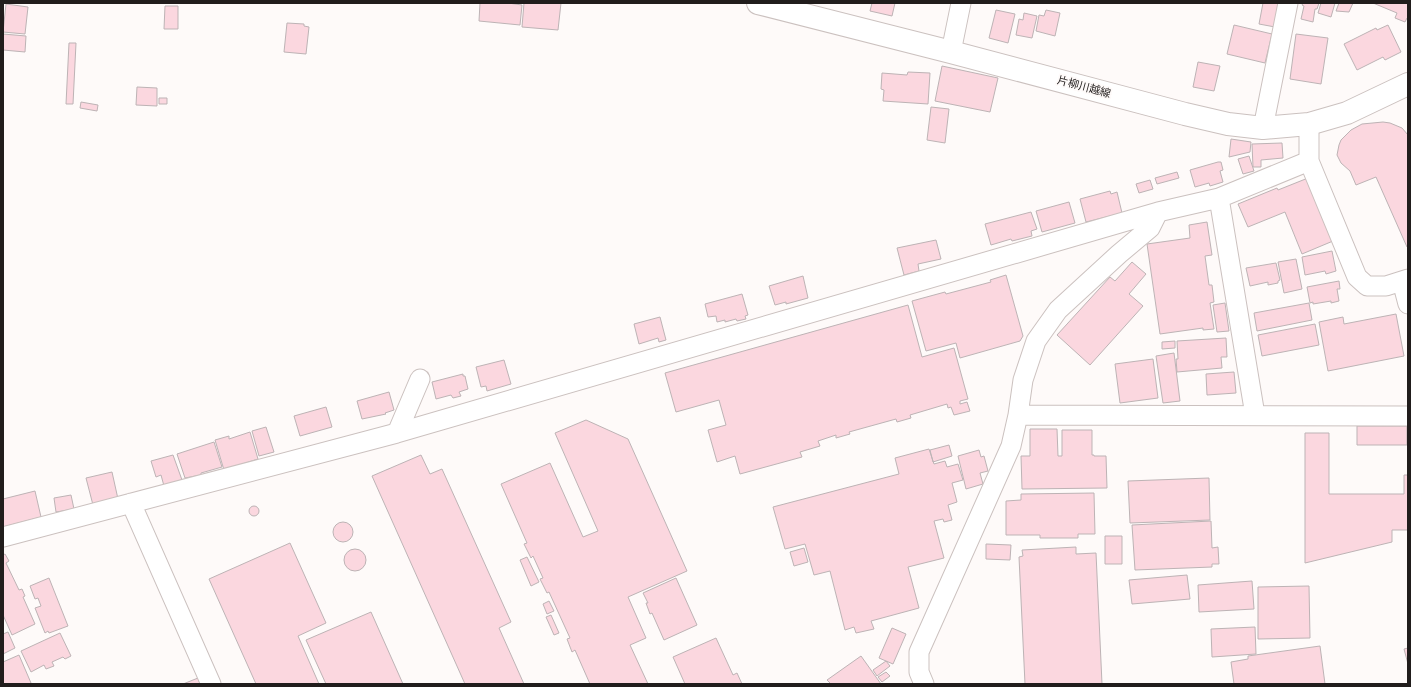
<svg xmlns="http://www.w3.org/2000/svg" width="1411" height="687" viewBox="0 0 1411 687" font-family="Raleway,'Noto Sans JP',sans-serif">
	<rect width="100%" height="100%" fill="#fefaf9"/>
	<path fill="#fbd7df" stroke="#bdb3b5" d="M480,3h28l14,2 -2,20 -41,-4z
		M524,3h37l-3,27 -36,-3z
		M872,3h23l-3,13 -22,-5z
		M1263,3h16l-4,24 -16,-3z
		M1303,3h16l-2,6h-2l-2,13 -12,-3 3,-13 -2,-1z
		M1321,3h14l-4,14 -13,-4z
		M1339,3h14l-4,9 -13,-1z
		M1373,3h35v16l-1,-1 -2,4 -10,-4 2,-5z
		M6,4l22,3 -3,27 -22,-2z
		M165,6h13v23h-14z
		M996,10l19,4 -7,29 -19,-5z
		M1046,10l14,3 -5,23 -19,-5 3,-16 5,1z
		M1024,13l13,3 -5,22 -16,-3 3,-16 4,1z
		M287,23l17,1v2l5,1 -3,27 -22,-2z
		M1234,25l38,9 -7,29 -38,-9z
		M1388,25l13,27 -16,8 -2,-3 -26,13 -13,-26 32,-16 1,2z
		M3,34l23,2 -1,16 -22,-2z
		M1296,34l32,4 -7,46 -31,-5z
		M69,43h7l-3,61h-7z
		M1198,62l22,4 -6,25 -21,-4z
		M942,66l56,12 -8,34 -55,-11z
		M908,72l22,1 -2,31 -45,-3 1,-11 -3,-1 1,-16 25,2z
		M137,87l20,1v18l-21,-1z
		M159,98h8v6h-8z
		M81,102l17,3 -1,6 -17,-3z
		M931,107l18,2 -4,34 -18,-3z
		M1383,122l7,1 12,5 6,7v111l-1,1 -31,-70 -20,8 -6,-14 -9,-8 -4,-8 2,-10 2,-5 10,-10 11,-6z
		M1231,139l20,3 -1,10 -21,5z
		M1282,143l1,15 -22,2v7h-8l-1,-23z
		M1249,156l5,15 -11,3 -5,-15z
		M1218,162h3l2,8 -3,1 3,11 -13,4 -1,-3 -14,4 -5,-17z
		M1177,172l2,6 -22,6 -2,-6z
		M1308,178l25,63 -31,13 -17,-42 -37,15 -10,-23 39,-16 1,2z
		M1150,180l3,9 -14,4 -3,-9z
		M1110,191l1,3 6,-2 5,21 -36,9 -6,-23z
		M1069,202l6,21 -33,9 -6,-21z
		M1031,212l6,17 -6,2 1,5 -20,5 -1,-2 -20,6 -6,-21z
		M1207,222l5,33 -7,1 4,29h3l2,17 -4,1 4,26 -11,1v-2l-43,6 -13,-90 43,-6 -1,-13z
		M936,240l5,19 -23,5 1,7 -15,4 -7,-27z
		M1332,251l4,20 -10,3 -1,-3 -20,4 -3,-18z
		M1296,259l6,30 -18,4 -6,-31z
		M1132,262l14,12 -17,20 14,12 -53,59 -33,-30 53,-58 5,4z
		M1276,263l4,17 -2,1v2l-10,2v-3l-18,4 -4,-18z
		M1006,275l17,61 -3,5 -60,17 -4,-15 -30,8 -14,-50 33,-9 1,2 45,-12 -1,-2z
		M803,276l5,22 -22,6v-2l-11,3 -6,-19z
		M1339,281l1,8h-3l2,12 -8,2v-2l-18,3v-2l-3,1 -3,-16z
		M742,294l6,21 -3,1 1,3 -9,2 -1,-2 -11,3v-2l-8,2 -1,-6 -8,1 -3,-13z
		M1225,303l4,28 -12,1 -4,-27z
		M1309,303l3,17 -55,11 -3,-18z
		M908,305l14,52 32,-9 14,51 -8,2v3l7,-2 3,9 -16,4 -3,-8 -3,1 -1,-4 -37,11 1,3 -14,4 -1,-3 -47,13 1,2 -14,4v-3l-18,6 2,5 -20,6 2,5 -62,17 -5,-18 -18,6 -9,-32 18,-5 -7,-25 -43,12 -11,-39z
		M1396,314l8,42 -76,15 -9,-49 24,-5 1,7z
		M660,317l6,23 -7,2 -1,-4 -19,6 -5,-20z
		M1315,324l4,21 -57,11 -4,-21z
		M1226,338l1,19h-6l1,11 -45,4 -1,-13h2l-1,-18z
		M1175,341v7l-13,1v-7z
		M1174,353l6,48 -17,2 -7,-47z
		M1153,359l5,39 -38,5 -5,-39z
		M504,360l7,24 -24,7 -1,-5 -5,1 -5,-20z
		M1234,372l2,21 -29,2 -1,-21z
		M463,374v2h2l3,13 -9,3 2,4 -8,2 -2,-3 -15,4 -4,-17z
		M389,392l5,18 -9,3 1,1 -24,5 -5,-18z
		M326,407l6,20 -32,9 -6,-20z
		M586,420l42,19 59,132 -59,26 18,41 -16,7 18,39h-58l-15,-34 -3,2 -5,-13 3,-1 -21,-46 -2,1 -7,-14 3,-1 -10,-22 -2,2 -7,-14 3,-1 -26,-59 49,-21 33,74 15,-6 -43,-98z
		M1357,426h50v19h-50z
		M266,427l8,25 -15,4 -7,-25z
		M1030,429h27l1,27h4v-26h30v25h2v1h12l1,32 -85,1 -1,-33h9z
		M250,432l8,27 -34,11 -9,-30 14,-4v3z
		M1305,433h24v61h75v-19h4v55h-16v12l-87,21z
		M214,442l8,25 -21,6v2l-16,3 -8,-24z
		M949,445l3,11 -19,6 -3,-12z
		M929,449l5,15 11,-3 2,6 11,-3 5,16 -11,3 5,19 -9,3 4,15 -8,2 -1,-3 -9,2 10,37 -36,9 11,41 -48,13 3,8 -18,4 -2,-6 -9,3 -15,-59 -16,4 -9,-31 -20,5 -12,-42 126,-33 -4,-16z
		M979,450l2,7 3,-1 4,15 -8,2 3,11 -17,5 -8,-33z
		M173,455l9,25 -18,6 -3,-11 -5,2 -5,-16z
		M421,455l9,19 12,-5 69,153 -12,6 25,56h-59l-93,-208z
		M112,472l6,27 -25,6 -7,-27z
		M1209,478l1,42 -80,3 -2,-42z
		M35,491l6,26 -38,10v-28z
		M1094,493l1,41h-17v4h-38v-3h-34v-34l15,-1v-6z
		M71,495l3,14 -18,3 -2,-14z
		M249 511a5 5 0 1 1 10 0a5 5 0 1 1-10 0Z
		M1211,521l1,27 6,-1 1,17h-7v3l-77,3 -3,-45z
		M333 532a10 10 0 1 1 20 0a10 10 0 1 1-20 0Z
		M1105,536h17v28h-17z
		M290,543l36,80 -28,13 21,48h-63l-47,-105z
		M986,544l25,1 -1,15 -24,-1z
		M1076,547v7l20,-1 6,131h-77l-6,-127 4,-1 -1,-6z
		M804,548l4,14 -14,4 -4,-14z
		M344 560a11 11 0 1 1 22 0a11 11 0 1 1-22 0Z
		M5,554l4,7 -3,2 13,27 3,-1 3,7 -2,1 12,27 -23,11 -9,-20v-60z
		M527,557l12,25 -8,4 -11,-26z
		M1187,575l3,24 -58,5 -3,-24z
		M49,578l19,48 -19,7 -1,-2 -3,2 -10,-25 6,-2 -3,-8 -3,1 -5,-13z
		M676,578l21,47 -33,15 -12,-27 -2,1 -4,-11h2l-5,-10z
		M1252,581l2,28 -55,3 -1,-27z
		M1309,586l1,52 -52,1v-52z
		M549,601l5,10 -7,3 -4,-10z
		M371,612l32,72h-77l-20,-44z
		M551,615l8,18 -5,2 -8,-18z
		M1255,627l1,27 -44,3 -1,-28z
		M892,628l14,6 -13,30 -14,-6z
		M8,632l7,16 -12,6v-20z
		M60,633l11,23 -6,3 -2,-2 -11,5 2,4 -8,3 -2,-4 -13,7 -10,-21z
		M716,638l17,37 4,-2 5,11h-57l-12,-27z
		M1320,646l5,38h-91l-3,-22 17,-3v-3z
		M1408,648v16l-4,-15z
		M19,655l12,28 -3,1h-25v-22z
		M861,656l20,28h-50l-4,-4z
		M886,661l4,5 -13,10 -4,-6z
		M886,672l4,4 -8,6 -4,-5z
		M198,678l2,6h-17z"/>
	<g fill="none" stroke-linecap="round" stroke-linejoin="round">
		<g stroke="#cbc1bf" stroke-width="21">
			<path id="street" d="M951,52l10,-49
				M1309,124v37l48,116 10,9h19l22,-7
				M1263,128l25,-125
				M1219,198l36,217
				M1402,281l6,23
				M1018,415l390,1
				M397,433l23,-54
				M131,503l80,181
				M3,537l394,-104 761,-221 61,-14 90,-37
				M924,684l-5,-12v-20l92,-206 7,-31 5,-35 13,-39 22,-31 61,-56 31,-26 8,-16"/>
		</g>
		<g stroke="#cbc1bf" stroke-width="24">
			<path id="secondary" d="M758,3l193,49 234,62 43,10 35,4 46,-4 38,-11 61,-29"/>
		</g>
		<use href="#street" stroke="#fff" stroke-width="19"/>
		<use href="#secondary" stroke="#fff" stroke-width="22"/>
	</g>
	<g text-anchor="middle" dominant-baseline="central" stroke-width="3.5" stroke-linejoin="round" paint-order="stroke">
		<g font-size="11" fill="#211d1c" stroke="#fefaf9">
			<text transform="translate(1084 87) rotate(15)">片柳川越線</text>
		</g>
	</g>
	<rect width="1411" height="687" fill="none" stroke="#211d1c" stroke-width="8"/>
</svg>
